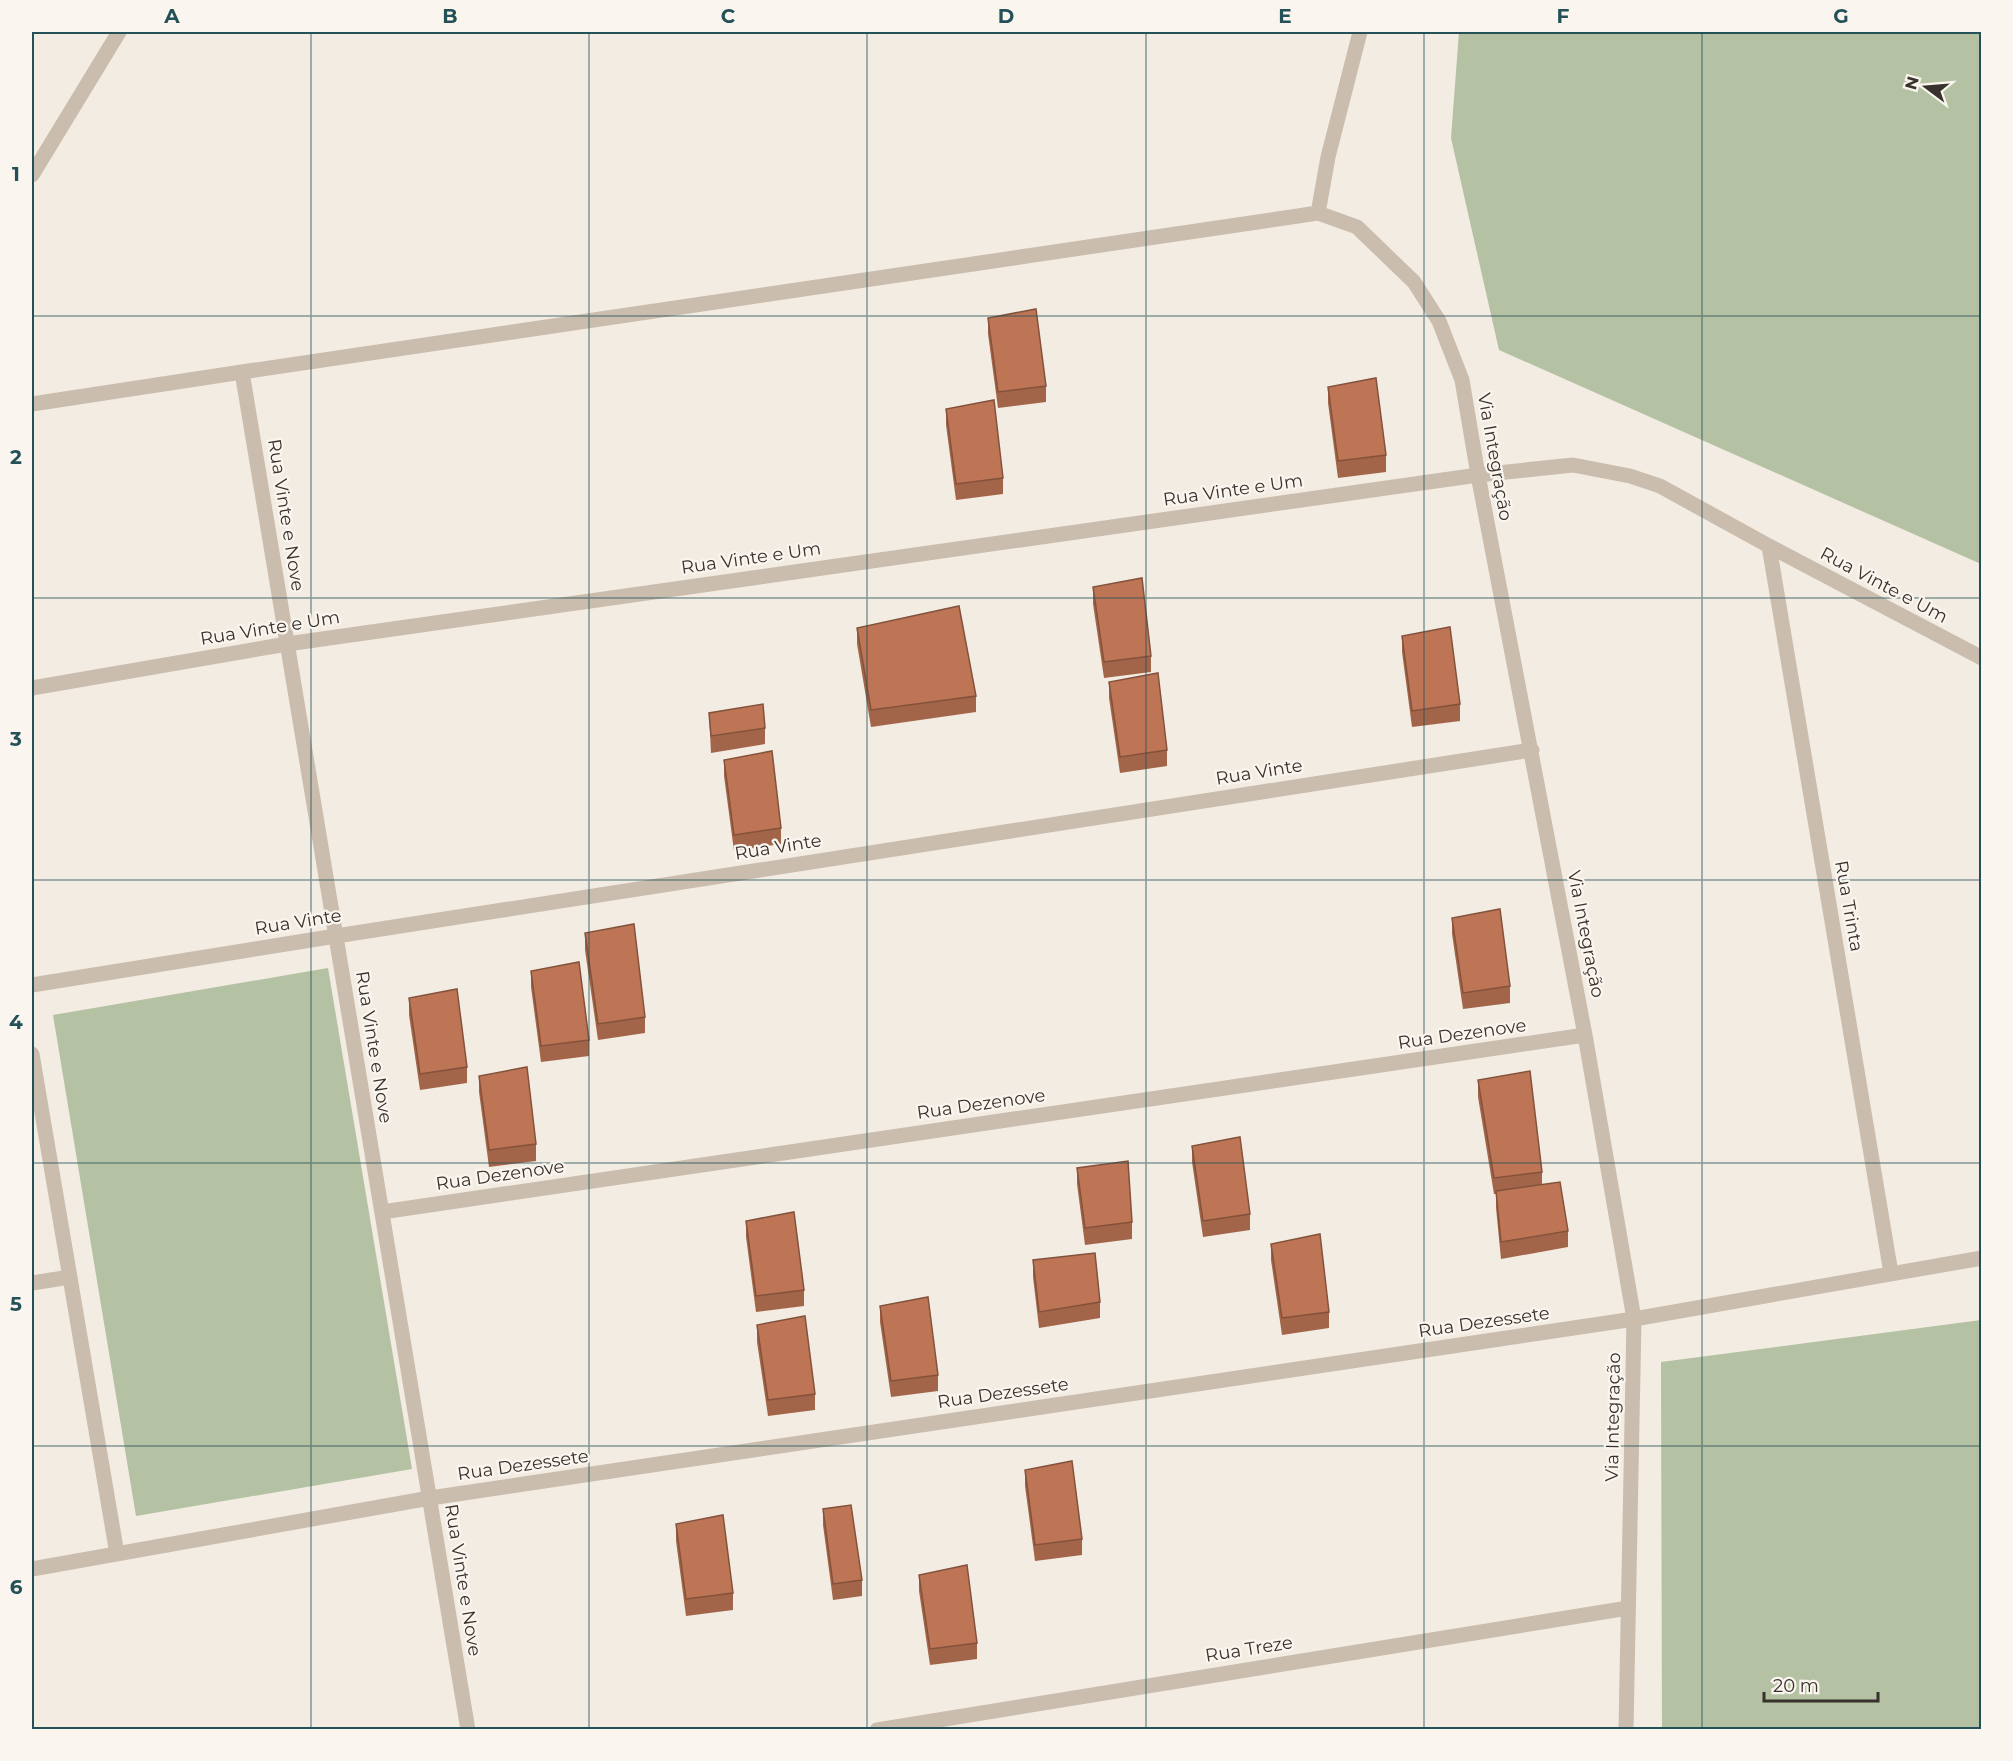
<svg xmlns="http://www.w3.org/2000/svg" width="2013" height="1761" viewBox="0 0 2013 1761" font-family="Montserrat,sans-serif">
	<rect width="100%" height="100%" fill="#f2ece2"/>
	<path fill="#b5c1a3" d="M1459,32h522v532l-482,-214 -48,-212z
		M328,968l84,501 -276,47 -83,-501z
		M1981,1320v409h-319l-1,-367z"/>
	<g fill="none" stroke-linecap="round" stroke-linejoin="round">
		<path stroke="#cabdae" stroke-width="15" d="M32,175l87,-143
			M1318,213l10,-56 32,-125
			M242,372l226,1358
			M32,404l210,-32 1076,-159 39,14 57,55 25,39 23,59 16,95 107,560 49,284 -8,411
			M1769,546l122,727
			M32,688l255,-44 1191,-169 95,-10 57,11 30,10 109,60 213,112
			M32,985l304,-49 1196,-186
			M32,1054l85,500
			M382,1212l1203,-177
			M32,1283l38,-6
			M32,1569l398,-71 1204,-179 348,-61
			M877,1730l751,-122"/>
	</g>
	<path fill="#a36549" d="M988,318l58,68v16l-48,6 -10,-74z
		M1328,387l58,68v17l-48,6 -10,-75z
		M946,409l57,69v16l-47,6 -10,-75z
		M1093,587l58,69v16l-47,6 -11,-74z
		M857,628l119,68v16l-105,15 -14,-83z
		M1402,636l58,68v17l-48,6 -10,-75z
		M1109,682l58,68v16l-47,7 -11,-75z
		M709,713l56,15v16l-54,9z
		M724,760l57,68v16l-47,7 -10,-75z
		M1452,918l58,68v17l-47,6 -11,-75z
		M585,933l60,84v16l-47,7 -13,-90z
		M531,971l58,69v16l-48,6 -10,-75z
		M409,998l58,69v16l-47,7 -11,-75z
		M479,1076l57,68v17l-47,6 -10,-75z
		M1478,1080l64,92v13l26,46v16l-67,12 -5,-51v-14h-2l-16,-97z
		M1192,1146l58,68v16l-47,7 -11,-75z
		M1077,1168l55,54v17l-47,6 -8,-61z
		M746,1221l58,69v16l-48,6 -10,-75z
		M1271,1244l58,68v16l-47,7 -11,-75z
		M1033,1260l67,42v16l-61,10 -6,-51z
		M880,1306l58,69v16l-47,6 -11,-75z
		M757,1325l58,69v16l-47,6 -11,-74z
		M1025,1470l57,69v16l-47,6 -10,-75z
		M823,1509l39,71v16l-29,4 -10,-75z
		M676,1524l57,69v17l-47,6 -10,-75z
		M919,1575l58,68v16l-47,6 -11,-74z"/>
	<path fill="#bd7555" stroke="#84523c" stroke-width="1.5" d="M1036,309l10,77 -48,6 -10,-74z
		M1376,378l10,77 -48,6 -10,-74z
		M994,400l9,78 -47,6 -10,-75z
		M1142,578l9,78 -47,6 -11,-75z
		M959,606l17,90 -105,14 -14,-82z
		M1450,627l10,77 -48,7 -10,-75z
		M1158,673l9,77 -47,7 -11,-75z
		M763,704l2,24 -54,8 -2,-23z
		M772,751l9,77 -47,7 -10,-75z
		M1500,909l10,77 -47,7 -11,-75z
		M634,924l11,93 -47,7 -13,-91z
		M579,962l10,78 -48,6 -10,-75z
		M457,989l10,78 -47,7 -11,-76z
		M527,1067l9,77 -47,6 -10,-74z
		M1530,1071l12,101 -48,6 -16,-98z
		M1240,1137l10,77 -47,7 -11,-75z
		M1128,1161l4,61 -47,6 -8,-60z
		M1560,1182l8,49 -67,11 -5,-51z
		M794,1212l10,78 -48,6 -10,-75z
		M1320,1234l9,78 -47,6 -11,-74z
		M1095,1253l5,49 -61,10 -6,-52z
		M928,1297l10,78 -47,6 -11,-75z
		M805,1316l10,78 -47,6 -11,-75z
		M1072,1461l10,78 -47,6 -10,-75z
		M851,1505l11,75 -29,4 -10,-75z
		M723,1515l10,78 -47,6 -10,-75z
		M967,1565l10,78 -47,6 -11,-74z"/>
	<path fill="none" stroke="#245158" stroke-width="1.5" stroke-opacity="0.55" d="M311,32v1698M589,32v1698M867,32v1698M1146,32v1698M1424,32v1698M1702,32v1698M32,316h1950M32,598h1950M32,880h1950M32,1163h1950M32,1446h1950"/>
	<g text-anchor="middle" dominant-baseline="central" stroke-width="4.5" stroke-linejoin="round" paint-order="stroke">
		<g font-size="18" fill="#39312c" stroke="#faf5ef">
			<text transform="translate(1495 457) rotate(80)">Via Integração</text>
			<text transform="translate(1233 490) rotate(-8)">Rua Vinte e Um</text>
			<text transform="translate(286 515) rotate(81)">Rua Vinte e Nove</text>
			<text transform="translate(751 558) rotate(-8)">Rua Vinte e Um</text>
			<text transform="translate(1884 585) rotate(28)">Rua Vinte e Um</text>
			<text transform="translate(270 628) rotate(-9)">Rua Vinte e Um</text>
			<text transform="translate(1259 772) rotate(-9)">Rua Vinte</text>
			<text transform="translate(778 847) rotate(-9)">Rua Vinte</text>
			<text transform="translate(1849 906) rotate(80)">Rua Trinta</text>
			<text transform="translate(298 922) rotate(-9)">Rua Vinte</text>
			<text transform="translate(1586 934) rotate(79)">Via Integração</text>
			<text transform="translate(1462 1034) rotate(-8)">Rua Dezenove</text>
			<text transform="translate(374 1047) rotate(81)">Rua Vinte e Nove</text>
			<text transform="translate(981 1104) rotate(-8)">Rua Dezenove</text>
			<text transform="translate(500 1175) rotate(-8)">Rua Dezenove</text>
			<text transform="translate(1484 1322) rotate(-8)">Rua Dezessete</text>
			<text transform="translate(1003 1393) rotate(-8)">Rua Dezessete</text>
			<text transform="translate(1613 1417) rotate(-89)">Via Integração</text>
			<text transform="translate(523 1465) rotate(-8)">Rua Dezessete</text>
			<text transform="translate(463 1580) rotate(81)">Rua Vinte e Nove</text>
			<text transform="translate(1249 1649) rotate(-9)">Rua Treze</text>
		</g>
	</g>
	<rect width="2013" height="1761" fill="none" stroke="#faf5ef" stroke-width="66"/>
	<g transform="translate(1926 87) rotate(286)" stroke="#faf5ef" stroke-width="4.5" paint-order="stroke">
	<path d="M0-4.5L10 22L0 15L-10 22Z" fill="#39312c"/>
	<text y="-9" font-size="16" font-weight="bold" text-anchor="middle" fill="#39312c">N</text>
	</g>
	<path d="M1764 1692v9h114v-9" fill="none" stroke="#39312c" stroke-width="3"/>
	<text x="1773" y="1692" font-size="18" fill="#39312c" stroke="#faf5ef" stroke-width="4.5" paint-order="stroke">20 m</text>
	<rect x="33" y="33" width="1947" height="1695" fill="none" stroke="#245158" stroke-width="2"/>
	<g font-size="20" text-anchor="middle" font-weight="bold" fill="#245158">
		<text x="172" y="23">A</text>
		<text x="450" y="23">B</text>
		<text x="728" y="23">C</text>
		<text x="1006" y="23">D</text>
		<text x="1285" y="23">E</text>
		<text x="1563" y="23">F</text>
		<text x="1841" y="23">G</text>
		<text x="16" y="181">1</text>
		<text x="16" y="464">2</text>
		<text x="16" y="746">3</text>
		<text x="16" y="1029">4</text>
		<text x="16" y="1311">5</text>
		<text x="16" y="1594">6</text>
	</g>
</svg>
